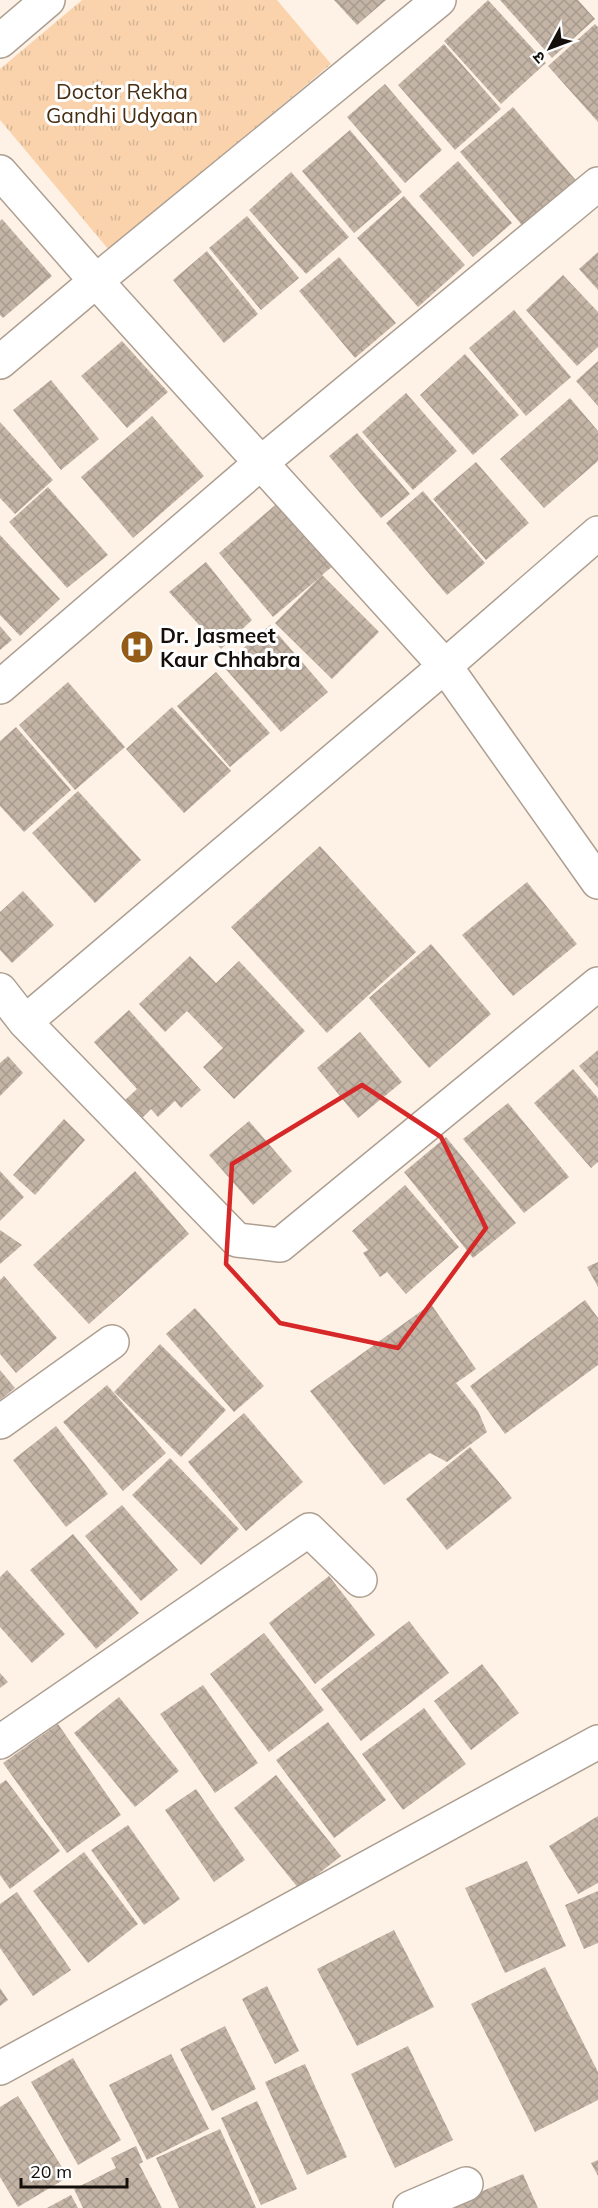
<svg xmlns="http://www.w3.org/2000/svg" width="598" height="2208" viewBox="0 0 598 2208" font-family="Mulish,'Noto Sans Devanagari',sans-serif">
	<defs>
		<pattern id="grass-tufts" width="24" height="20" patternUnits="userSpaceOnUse" patternTransform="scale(1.5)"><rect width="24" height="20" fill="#fad3ad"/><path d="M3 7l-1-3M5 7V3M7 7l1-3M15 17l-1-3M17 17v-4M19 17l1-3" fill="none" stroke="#d5b494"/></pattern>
		<pattern id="building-cross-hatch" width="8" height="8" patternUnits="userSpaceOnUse" patternTransform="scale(1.5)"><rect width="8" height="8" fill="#c3b4a6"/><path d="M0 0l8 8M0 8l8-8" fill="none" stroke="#a79a8e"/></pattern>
	</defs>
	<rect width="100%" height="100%" fill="#fef2e6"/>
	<path fill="url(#grass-tufts)" d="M82,0h195l54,64 -222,186 -109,-130v-51z"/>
	<path fill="url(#building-cross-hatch)" d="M334,0h52l-29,25z
		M488,0l58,63 -45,41 -57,-63z
		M500,0h78l17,19 -43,39z
		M595,24l3,3v95l-50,-56z
		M444,44l57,65 -46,41 -57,-65z
		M385,84l57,66 -37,33 -58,-66z
		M513,107l67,78 -53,46 -67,-79z
		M350,130l52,62 -48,41 -52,-62z
		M458,161l54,62 -39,34 -54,-61z
		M291,172l58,65 -43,37 -57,-64z
		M404,196l61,69 -47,42 -61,-69z
		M247,216l52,62 -38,32 -52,-62z
		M2,219l50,57 -49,42 -3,-3v-94z
		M207,251l51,63 -34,29 -51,-63z
		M598,252v38l-19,-21z
		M339,257l57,66 -41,35 -56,-67z
		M563,275l35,37v35l-21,19 -51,-56z
		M514,310l57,67 -45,39 -57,-68z
		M122,341l46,51 -41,36 -46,-52z
		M465,354l54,61 -46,40 -53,-60z
		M598,361v45l-22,-25z
		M51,380l48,59 -38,31 -48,-60z
		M406,393l51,58 -44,39 -51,-58z
		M570,398l28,33v30l-54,47 -44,-49z
		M152,416l52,60 -71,62 -52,-61z
		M0,422l53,58 -38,34 -15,-16z
		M357,433l53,61 -29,24 -52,-62z
		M476,462l53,61 -43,37 -53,-61z
		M48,487l60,68 -41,33 -58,-66z
		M423,491l62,72 -38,32 -61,-72z
		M280,501l54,64 -12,10 57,57 -47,47 -57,-56 44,-45 -46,39 -54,-64z
		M0,535l60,64 -40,37 -20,-21z
		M206,562l46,58 -31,29 -52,-57z
		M270,625l58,67 -47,40 -58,-66z
		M0,626l12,14 -12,10z
		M216,672l54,61 -40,34 -53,-61z
		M68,682l57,65 -50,43 -56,-65z
		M172,707l59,64 -47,42 -58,-64z
		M16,727l55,63 -47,42 -24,-26v-65z
		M78,791l63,69 -46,43 -63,-70z
		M320,846l96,106 -89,81 -96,-106z
		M527,882l50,62 -64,52 -51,-61z
		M23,891l31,34 -42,38 -12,-13v-38z
		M431,944l60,70 -62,54 -60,-70z
		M190,956l26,27 23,-22 66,70 -71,68 -31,-32 20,-19 -36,-37 -22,21 -26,-28z
		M129,1010l72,80 -20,18 -6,-7 -17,16 -7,-8 -9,9 -17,-18 12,-11 -43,-47z
		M360,1032l42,50 -44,36 -41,-50z
		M598,1050v38l-19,-22z
		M8,1056l15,17 -23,23v-33z
		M573,1069l25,29v64l-7,6 -57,-65z
		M508,1103l61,74 -45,36 -61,-74z
		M64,1119l21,21 -50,55 -22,-20z
		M249,1121l43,50 -39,34 -44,-50z
		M446,1137l70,86 -43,35 -69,-86z
		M0,1171l24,26 -24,24z
		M135,1171l54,63 -100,90 -56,-59z
		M405,1185l54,62 -53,47 -19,-22 -7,5 -17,-24 5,-3 -16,-19z
		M0,1230l22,15 -22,19z
		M598,1262v25l-11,-20z
		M4,1276l53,62 -41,35 -16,-19v-74z
		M585,1300l13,18v47l-93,69 -35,-48z
		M431,1304l45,65 -20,14 22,28 9,21 -40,30 -17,-9 -46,32 -74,-94z
		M195,1308l69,78 -30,26 -68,-78z
		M160,1344l66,66 -45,47 -67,-65z
		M0,1370l15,18 -15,12z
		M107,1385l59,68 -43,38 -60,-69z
		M244,1413l59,69 -57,49 -58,-69z
		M56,1426l52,68 -42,33 -53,-67z
		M470,1447l42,51 -65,52 -41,-51z
		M170,1458l69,71 -38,36 -69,-70z
		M122,1505l56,65 -37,31 -56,-65z
		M73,1534l66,79 -43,36 -66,-79z
		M7,1570l58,64 -33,29 -32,-36v-50z
		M329,1576l46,59 -60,49 -46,-61z
		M409,1621l40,52 -88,68 -40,-52z
		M264,1633l60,77 -55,42 -59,-78z
		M482,1664l37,49 -48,37 -37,-49z
		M0,1673l8,9 -8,6z
		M203,1685l55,78 -43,30 -55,-79z
		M119,1697l60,74 -44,36 -61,-74z
		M424,1708l42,56 -63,46 -41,-56z
		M328,1722l58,78 -52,38 -58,-78z
		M58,1724l63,91 -54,38 -64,-90z
		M276,1775l65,81 -42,33 -65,-81z
		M6,1780l54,71 -50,38 -10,-14v-91z
		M196,1789l49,71 -31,22 -49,-72z
		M598,1816v67l-20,11 -29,-48z
		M128,1825l52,74 -36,26 -53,-75z
		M84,1852l54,72 -50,39 -55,-72z
		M527,1861l39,85 -61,27 -40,-85z
		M598,1891v52l-14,6 -19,-44z
		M17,1892l54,78 -38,26 -33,-48v-44z
		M394,1930l40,77 -77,39 -40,-77z
		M545,1967l53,105v28l-63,32 -64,-128z
		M267,1986l32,65 -24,13 -33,-65z
		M0,1988l8,12 -8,6z
		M225,2026l31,63 -44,22 -32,-62z
		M408,2046l45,94 -58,28 -44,-94z
		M171,2054l38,75 -62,31 -38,-75z
		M73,2058l48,82 -43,25 -47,-83z
		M305,2064l42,93 -40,18 -42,-93z
		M18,2096l50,81 -50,30 -18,-30v-70z
		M257,2101l40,88 -36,16 -40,-87z
		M220,2129l36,79h-77l-23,-50z
		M136,2146l7,16 -4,2 23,44h-79l-9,-19 42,-21 -5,-10z
		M598,2160v16l-7,-13z
		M523,2174l15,34h-82l-2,-5z
		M71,2195l7,13h-31z"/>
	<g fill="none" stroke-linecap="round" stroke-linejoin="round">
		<g stroke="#ad9f91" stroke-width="36">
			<path id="minor" d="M0,41l48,-41
				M0,172l96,109 349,385 153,216
				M0,362l96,-81 343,-281
				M0,687l262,-225 336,-278
				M0,990l25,32 212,218 43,5 318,-261
				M25,1022l420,-356 153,-133
				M0,1422l112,-80
				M0,1742l309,-212 51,50
				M0,2068l598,-326
				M410,2208l56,-24"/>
		</g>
		<use href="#minor" stroke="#fff" stroke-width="33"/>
	</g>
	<path fill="none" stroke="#d62828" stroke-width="4.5" stroke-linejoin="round" d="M362,1085l79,52 45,91 -88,120 -118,-25 -54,-59 6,-100z"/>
	<defs>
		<g id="hospital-disc" transform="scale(1.725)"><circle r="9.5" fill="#945c16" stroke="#fff"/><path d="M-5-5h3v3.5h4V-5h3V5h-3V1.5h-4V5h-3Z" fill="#fff"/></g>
	</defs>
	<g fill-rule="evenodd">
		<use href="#hospital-disc" x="137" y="647"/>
	</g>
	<g text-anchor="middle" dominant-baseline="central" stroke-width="6" stroke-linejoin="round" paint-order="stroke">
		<g font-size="21" fill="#462e13" stroke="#fff">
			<text x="122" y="91">Doctor Rekha<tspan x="122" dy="24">Gandhi Udyaan</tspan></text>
		</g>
		<g font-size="21" font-weight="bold" fill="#140f0a" stroke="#fff" text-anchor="start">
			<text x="160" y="635">Dr. Jasmeet<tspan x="160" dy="24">Kaur Chhabra</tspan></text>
		</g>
	</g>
	<g transform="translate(550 48) rotate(229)" stroke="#ffffff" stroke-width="4.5" paint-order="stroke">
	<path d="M0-4.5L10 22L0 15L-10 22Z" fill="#140f0a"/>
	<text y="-9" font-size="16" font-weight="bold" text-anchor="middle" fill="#140f0a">उ</text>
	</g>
	<path d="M21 2178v9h106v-9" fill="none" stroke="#140f0a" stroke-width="3"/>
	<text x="30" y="2178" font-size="18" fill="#140f0a" stroke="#ffffff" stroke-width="4.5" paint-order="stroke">20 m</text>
</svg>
